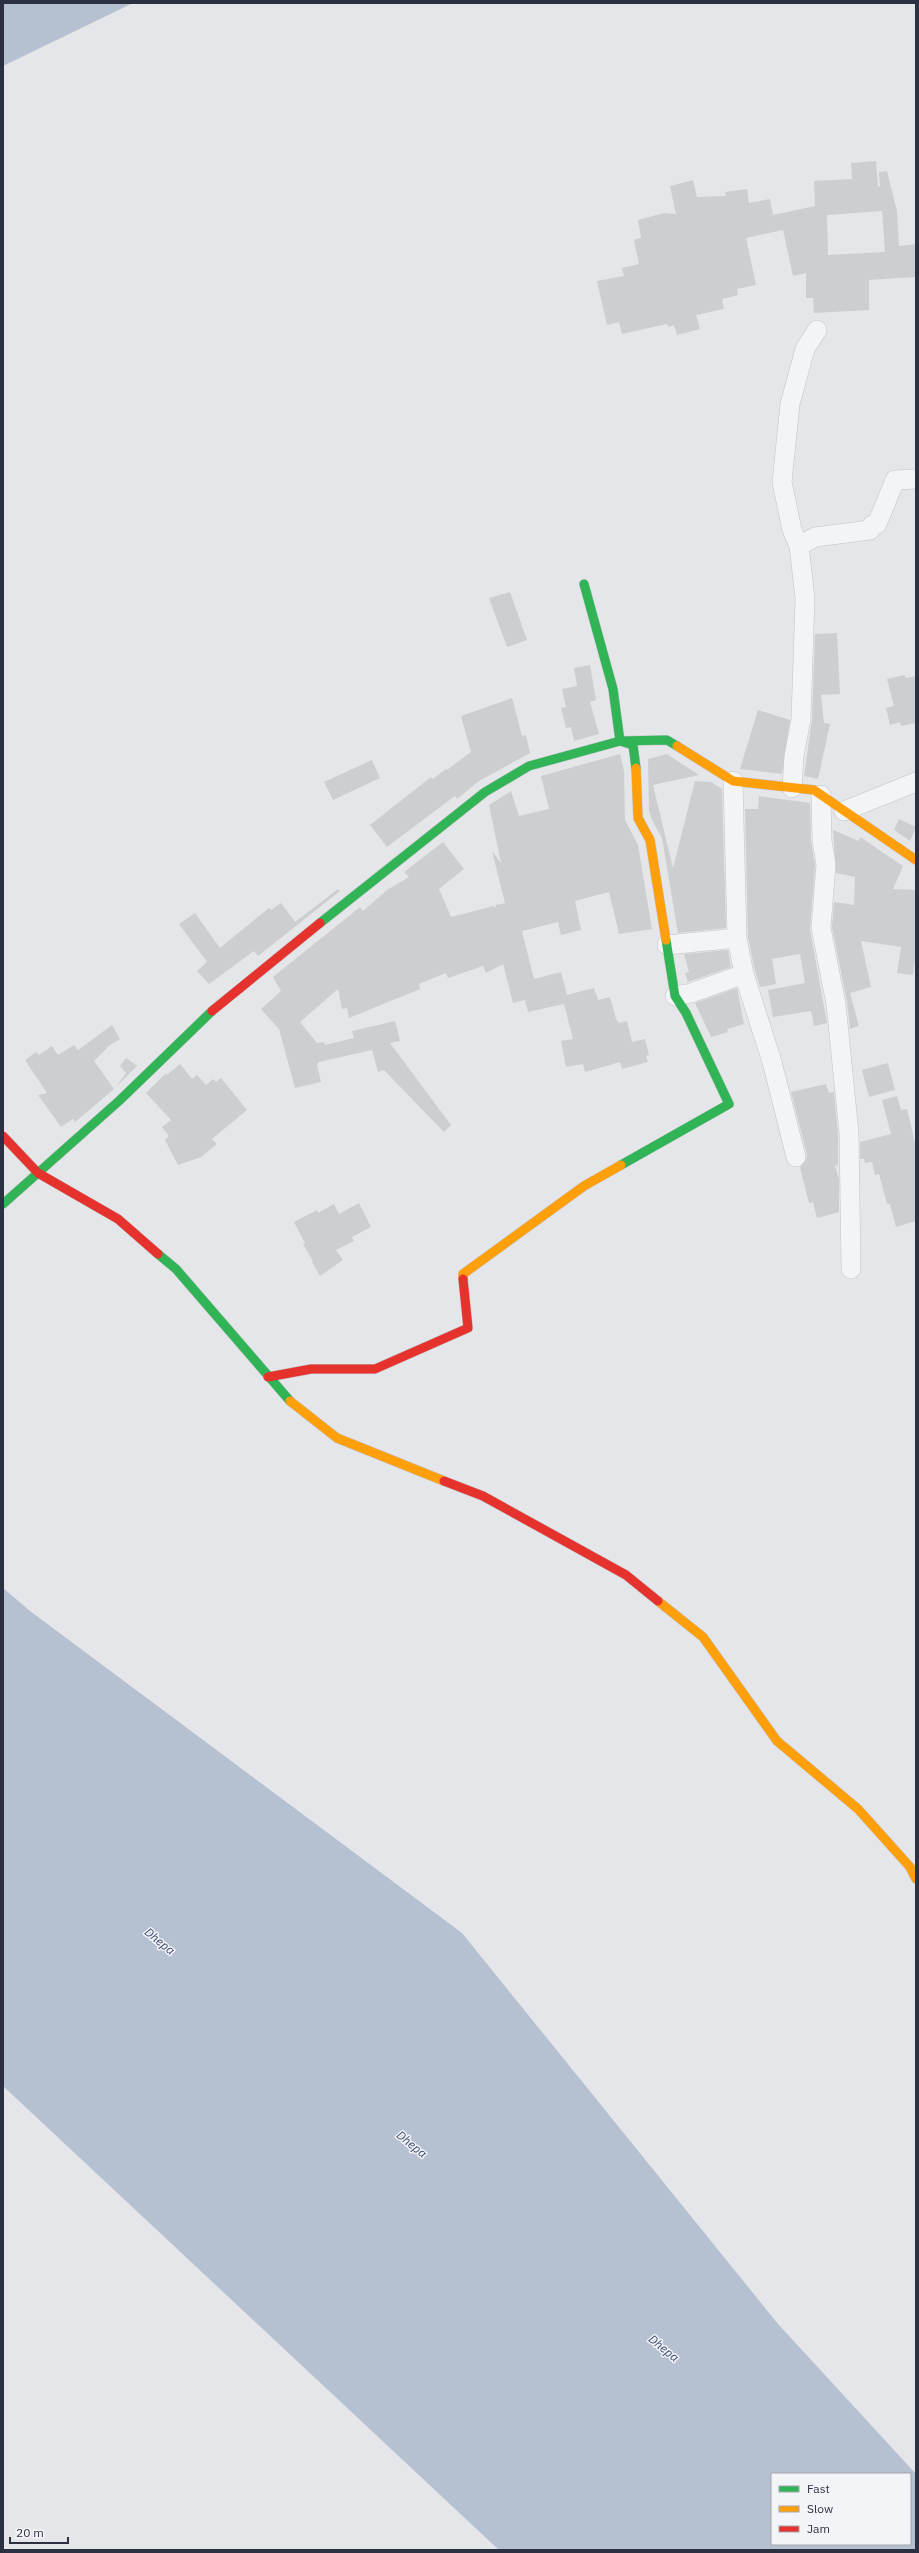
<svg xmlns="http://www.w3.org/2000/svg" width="919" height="2553" viewBox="0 0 919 2553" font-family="'IBM Plex Sans',sans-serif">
	<rect width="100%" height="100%" fill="#e4e6e9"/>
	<path fill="#b5c0d0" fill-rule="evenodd" d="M3,3h130l-130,63z
		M3,1588l27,23 432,322 316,391 138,150v76h-417l-496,-464zM772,2474h138v70h-138z"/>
	<path fill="#cdced1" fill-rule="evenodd" d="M876,161l2,26 2,-1 -1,-14 8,-1 10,40 2,35 17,-2v33l-47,3v30l-55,3 -1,-15h-7v-25l-13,3 -10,-46 -37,8 10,47 -19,4 1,6 -16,4 2,10 -28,6 4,14 -23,6 -3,-10 -6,2 -1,-3 -45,10 -3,-12 -12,3 -10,-44 27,-5 -2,-8 17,-4 -5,-24 7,-2 -3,-18 26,-7 12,1 -6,-28 23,-6 4,17 29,-1 -1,-4 22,-3 2,14 21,-4 3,16 42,-9 -1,-25 38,-2 -1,-16zM882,211l3,41 -57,3 -1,-40z
		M510,592l17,48 -20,7 -18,-49z
		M837,633l3,61 -19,1 3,28 6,1 -12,55 -14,-3 8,-57 3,-85z
		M590,665l6,35 -6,2 9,32 -25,7 -3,-14 -5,1 -5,-20 5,-1 -4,-18 15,-3 -3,-18z
		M905,675l1,3 10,-2v47l-15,3 -1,-4 -10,3 -4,-17 8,-2 -7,-27z
		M512,698l10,38 4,-1 4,18 -51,28 -22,18 -2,-3 -68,51 -17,-22 61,-48 2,2 13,-10 1,1 24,-18 -10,-36z
		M758,710l32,10 -8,54 -42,-5z
		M620,754l4,17 1,49 13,25 14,84 -33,5 -10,-42 -34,9 6,29 -20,5 -3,-13 -36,9 12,48 27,-7 6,23 27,-7 4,12 12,-3 6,22 3,4 8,-2 5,21 13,-3 4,16 -3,1 2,6 -26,7 -2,-7 -35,10 -2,-8 -17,3 -5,-26 12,-2 -9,-35 -36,8 -3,-12 -12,3 -10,-39 -17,9 -3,-7 -35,12 -2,-5 -27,11 1,5 -71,29 -2,-10 -5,1 -4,-20 -38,33 17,21 7,-1 1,3 29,-7 -2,-7 43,-10 5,20 -10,2 61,82 -7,7 -60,-62 -6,2 -6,-22 -53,12 -2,3 4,17 -26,6 -16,-59 -18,-20 20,-18 -8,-14 87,-70 3,4 24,-21 22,-13 -5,-5 39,-30 21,27 -25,20 12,28 43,-11 2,2v-3l9,-2 -13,-52 9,12 -12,-58 22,-14 8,25 30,-7 -8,-33z
		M667,754l32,21 -46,10 20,83 22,-87 16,1 11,7 4,139 -48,5 -16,-95 -10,-18 -3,-10 -1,-51z
		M372,760l8,18 -47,22 -9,-18z
		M759,796l51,7 1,38 4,24 -5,65 17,93 -13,3 -3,-15 -38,6 -5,-27 37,-7 -5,-29 -28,5 4,25 -16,3 -5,-16 -7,-34 -3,-128h13z
		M899,819l17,8 -6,14 -16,-11z
		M833,830l26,11 1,-4 43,29 -10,23 23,1v62l-3,23 -16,-2 4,-26 -40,-6 10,46 -21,6 9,33 -9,3 -3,-27 -15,-75 2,-25 20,3 1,-28 -19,-4z
		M338,889l2,2 -82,65 -4,-5 -45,33 -12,-13 10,-9 -28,-38 16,-11 25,35 49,-40 2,2 10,-7 14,19z
		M728,950l3,17 -43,15 -3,-9 4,-1 -5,-18z
		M737,988l7,36 -17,5 1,3 -17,5 -16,-34z
		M112,1025l8,14 -10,6 -16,16 20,28 -39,33 -2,-3 -12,8 -23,-32 9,-2 -22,-33 11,-8 3,3 13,-9 6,9 16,-10 4,5z
		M126,1058l11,8 -21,21 10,-14 -6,-7z
		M888,1063l7,27 -26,7 -7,-27z
		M180,1064l12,15 5,-4 9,10 7,-6 3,3 5,-4 26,32 -35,29 5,5 -16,13 -23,8 -13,-25 4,-4 -7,-9 9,-7 -25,-27 20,-20 1,2z
		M826,1084l3,9 5,-1 4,42v31l-3,1 4,13v33l-22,6 -4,-16 -4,1 -9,-36 6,-7 1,-5 -16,-63z
		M897,1096l4,14 6,-1 9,38v74l-20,6 -6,-23h-3l-8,-30 -4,1 -3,-13 -7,1 -1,-4h-4v-17l31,-8 -9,-34z
		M359,1203l12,24 -19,10 2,4 -18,9 7,10 -23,16 -8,-14 1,-1 -10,-17 2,-1 -11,-21 23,-12 1,3 16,-9 5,10z"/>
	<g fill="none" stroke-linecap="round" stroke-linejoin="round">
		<g stroke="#c2c4c7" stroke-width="20">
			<path id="street" d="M799,546l16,-9 55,-7 2,-5 5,-1 18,-44 21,-1
				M733,781l4,157 7,36 28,88 24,95
				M792,788l2,-32 7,-37 4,-121 -6,-52 -7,-16 -10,-48 8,-78 15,-55 12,-19
				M821,795l1,46 4,23 -5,64 15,76 13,129 2,136
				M844,811l72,-29
				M667,945l70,-7
				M675,996l16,-3 53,-19"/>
		</g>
		<g stroke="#c2c4c7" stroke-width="10">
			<path id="fast" d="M584,584l29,105 7,52 13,4 3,23
				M320,923l165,-131 44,-26 91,-25 47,-1 10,6
				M621,1165l108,-61 -43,-91 -11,-17 -9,-56
				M3,1204l117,-104 92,-89
				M158,1254l18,15 114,132"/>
		</g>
		<g stroke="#c2c4c7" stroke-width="10">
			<path id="slow" d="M677,746l56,35 81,9 102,70
				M636,768l2,50 12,22 16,100
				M463,1279v-5l121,-88 37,-21
				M290,1401l47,37 107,43
				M658,1601l45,36 74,104 81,68 52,58 6,12"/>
		</g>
		<g stroke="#c2c4c7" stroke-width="10">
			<path id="jam" d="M212,1011l108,-88
				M3,1136l35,37 80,46 40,35
				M268,1377l43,-8h64l93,-41 -5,-49
				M444,1481l39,15 143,79 32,26"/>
		</g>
		<use href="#street" stroke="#f3f4f5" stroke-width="19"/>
		<use href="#fast" stroke="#30b455" stroke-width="9"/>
		<use href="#slow" stroke="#ff9f0a" stroke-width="9"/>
		<use href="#jam" stroke="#e5322d" stroke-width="9"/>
	</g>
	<g text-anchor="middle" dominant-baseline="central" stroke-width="3" stroke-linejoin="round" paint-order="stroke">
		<g font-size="12" font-style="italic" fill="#3a4c71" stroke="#f3f4f7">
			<text transform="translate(160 1941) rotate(39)">Dhepa</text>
			<text transform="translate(412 2144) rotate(39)">Dhepa</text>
			<text transform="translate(664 2348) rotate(39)">Dhepa</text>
		</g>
	</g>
	<rect width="919" height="2553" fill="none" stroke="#2c3141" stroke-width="8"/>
	<rect x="771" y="2473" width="140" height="72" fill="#f3f4f7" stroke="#a3a6ae"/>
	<rect x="779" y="2486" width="20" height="6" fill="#30b455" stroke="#a3a6ae"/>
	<text x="807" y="2493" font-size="12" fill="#2c3141">Fast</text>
	<rect x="779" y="2506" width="20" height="6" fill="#ff9f0a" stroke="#a3a6ae"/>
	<text x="807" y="2513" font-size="12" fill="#2c3141">Slow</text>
	<rect x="779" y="2526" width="20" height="6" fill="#e5322d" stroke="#a3a6ae"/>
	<text x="807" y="2533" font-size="12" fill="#2c3141">Jam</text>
	<path d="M10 2537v6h58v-6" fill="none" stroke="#2c3141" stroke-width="2"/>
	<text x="16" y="2537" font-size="12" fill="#2c3141" stroke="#f3f4f7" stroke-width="3" paint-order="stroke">20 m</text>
</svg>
